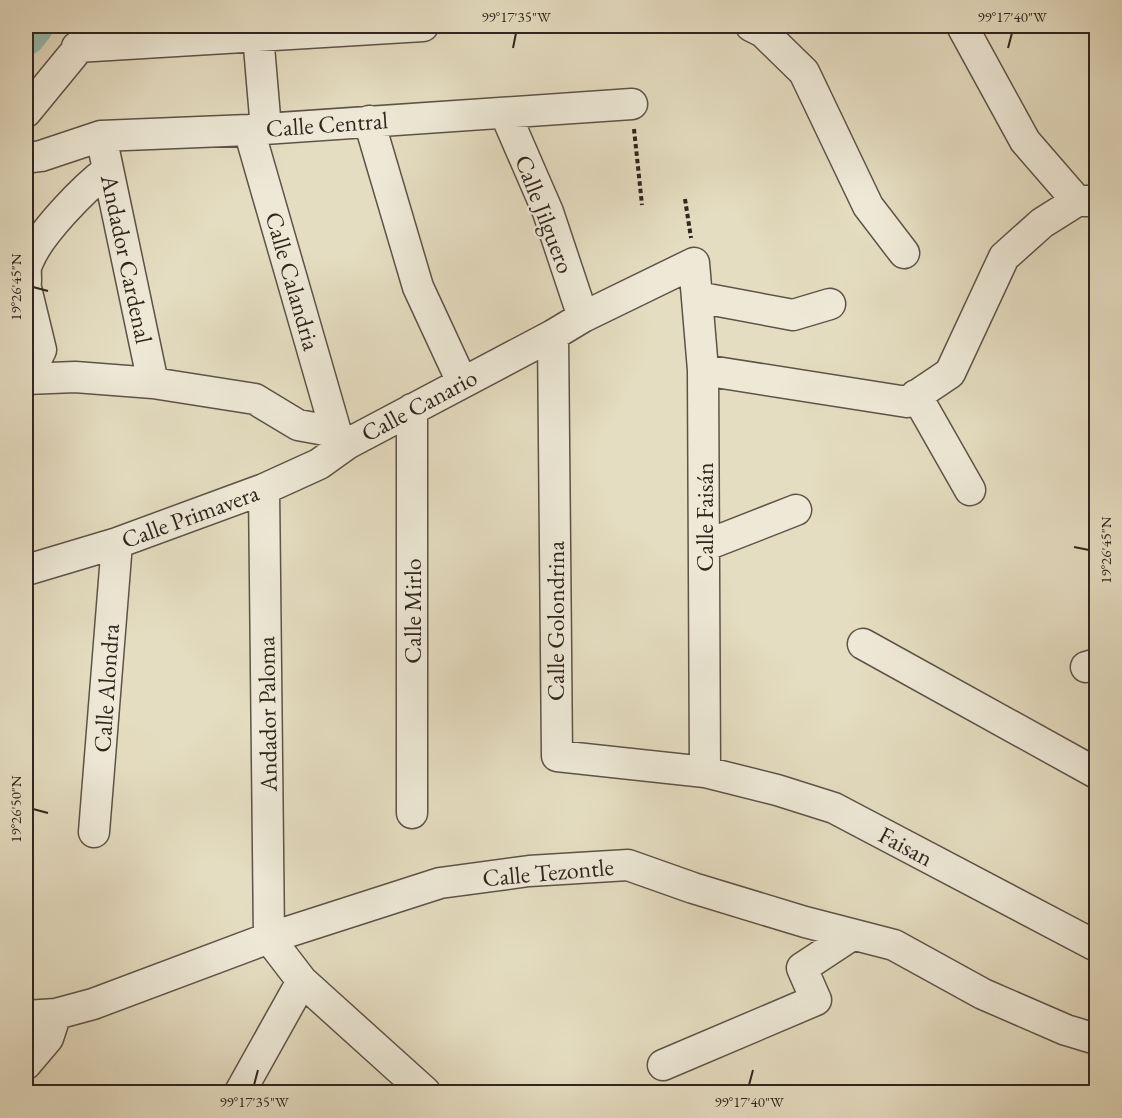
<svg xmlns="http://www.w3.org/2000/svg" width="1122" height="1118" viewBox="0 0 1122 1118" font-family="'EB Garamond',serif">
	<rect width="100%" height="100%" fill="#e5ddc1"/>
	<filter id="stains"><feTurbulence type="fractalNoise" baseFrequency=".00333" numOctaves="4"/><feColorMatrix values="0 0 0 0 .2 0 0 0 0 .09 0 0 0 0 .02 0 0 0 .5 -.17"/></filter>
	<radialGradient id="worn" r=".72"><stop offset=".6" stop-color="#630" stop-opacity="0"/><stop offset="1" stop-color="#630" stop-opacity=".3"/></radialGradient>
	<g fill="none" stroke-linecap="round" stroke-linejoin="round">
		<path stroke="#96bcae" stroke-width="39" d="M26,36l8,-10"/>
		<g stroke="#5e5347" stroke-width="33">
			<path id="minor" d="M751,26l12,6 41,40 64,134 36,47
				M962,26l63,115 52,60
				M258,35l8,94
				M77,47l346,-21
				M26,112l64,-78
				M505,113l43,99 35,105
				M369,121l49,166 44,95
				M249,130l87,302
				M101,136l52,247
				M26,158l15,-2 60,-20 148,-6 383,-26
				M26,281c0,-6 -1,-14 2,-19 11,-28 56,-74 80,-92
				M26,288l15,62 -15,29
				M697,297l96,18 37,-11
				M553,335l4,421 148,16 72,18 57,18 262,138
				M703,370l204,32 43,-29 54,-116 38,-34 35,-22h19
				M26,379l49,-2 78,6 102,16 43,26 38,7 11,12
				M916,395l54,95
				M412,409v404
				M264,489l5,449
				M704,546l92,-36
				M26,569h4l87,-26 147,-54 55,-25 28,-20 206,-109 30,-18 111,-54 9,107 2,402
				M863,644l233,129
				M1086,667l10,-3
				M94,832l23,-289
				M269,938l33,43 123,111
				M26,1016l30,-2 37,-10 176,-66 171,-55 89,-12 99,-6 65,23 112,34 89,23 89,49 83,36 30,9
				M26,1064l22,-26 8,-24
				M663,1065l153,-65 -14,-32 50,-33
				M240,1092l62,-111"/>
		</g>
		<path stroke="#31251e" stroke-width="4" stroke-dasharray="4.5 3" stroke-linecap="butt" d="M634,129l8,76
			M685,199l6,39"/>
		<use href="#minor" stroke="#eee9d7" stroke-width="30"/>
	</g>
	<path fill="none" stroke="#31251e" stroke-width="2" d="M513,48l3,-15M1008,48l4,-15M33,287l15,4M1074,547l15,3M33,809l15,4M254,1085l4,-15M749,1085l4,-15"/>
	<g text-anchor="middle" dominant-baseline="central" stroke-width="5" stroke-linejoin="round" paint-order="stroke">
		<g font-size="24" fill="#31251e" stroke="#eee9d7">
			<text transform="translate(327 124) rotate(-4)">Calle Central</text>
			<text transform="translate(545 214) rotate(69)">Calle Jilguero</text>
			<text transform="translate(127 259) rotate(78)">Andador Cardenal</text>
			<text transform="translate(293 281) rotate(74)">Calle Calandria</text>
			<text transform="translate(419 405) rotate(-28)">Calle Canario</text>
			<text transform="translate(190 516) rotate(-20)">Calle Primavera</text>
			<text transform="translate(704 517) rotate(-90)">Calle Faisán</text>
			<text transform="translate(412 611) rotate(-90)">Calle Mirlo</text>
			<text transform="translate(555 621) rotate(-90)">Calle Golondrina</text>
			<text transform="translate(106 688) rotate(-86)">Calle Alondra</text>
			<text transform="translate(267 714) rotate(-91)">Andador Paloma</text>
			<text transform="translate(906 846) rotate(28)">Faisan</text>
			<text transform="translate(548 872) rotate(-5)">Calle Tezontle</text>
		</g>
	</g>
	<rect width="1122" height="1118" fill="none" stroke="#e5ddc1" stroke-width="66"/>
	<rect x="33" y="33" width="1056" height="1052" fill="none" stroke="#31251e" stroke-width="2"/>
	<g font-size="15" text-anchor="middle" fill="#31251e">
		<text x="516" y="22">99°17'35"W</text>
		<text x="1012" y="22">99°17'40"W</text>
		<text transform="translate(16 287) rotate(-90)" y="5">19°26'45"N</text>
		<text transform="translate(1106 550) rotate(-90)" y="5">19°26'45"N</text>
		<text transform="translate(16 809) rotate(-90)" y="5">19°26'50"N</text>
		<text x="254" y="1107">99°17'35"W</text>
		<text x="749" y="1107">99°17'40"W</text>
	</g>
	<rect width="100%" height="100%" filter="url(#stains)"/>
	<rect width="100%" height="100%" fill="url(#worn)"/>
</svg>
